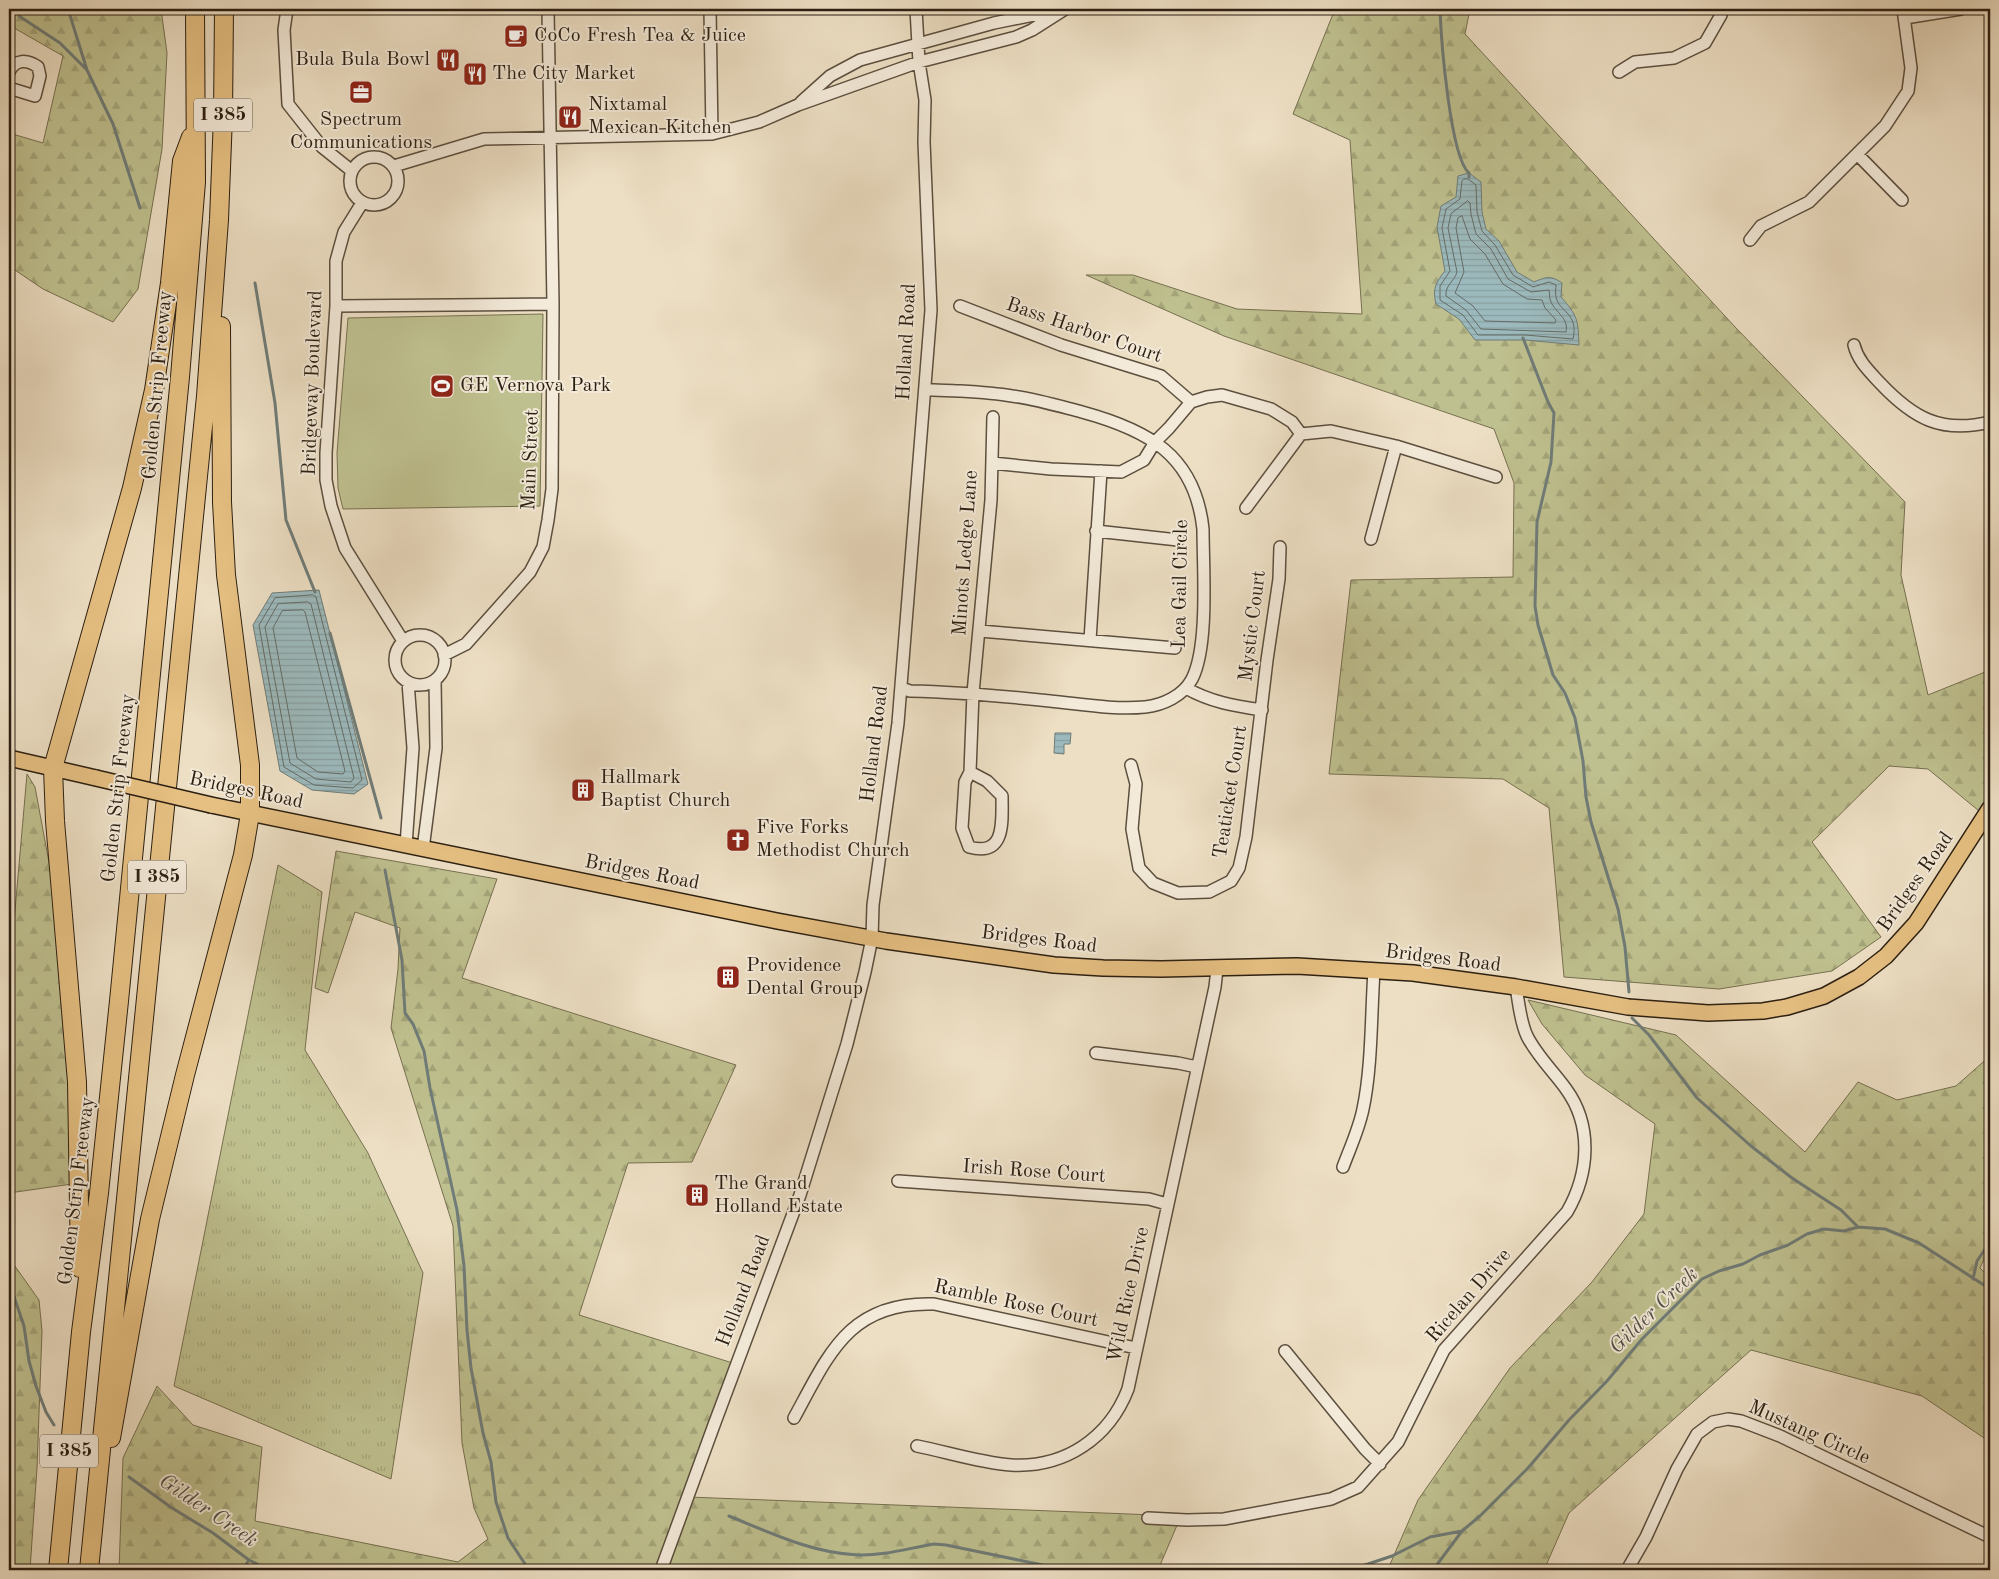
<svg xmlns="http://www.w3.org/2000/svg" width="1999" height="1579" viewBox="0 0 1999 1579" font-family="'Old Standard TT',serif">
	<defs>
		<pattern id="grass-tufts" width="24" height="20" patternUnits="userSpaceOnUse" patternTransform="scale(1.25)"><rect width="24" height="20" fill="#bfc08f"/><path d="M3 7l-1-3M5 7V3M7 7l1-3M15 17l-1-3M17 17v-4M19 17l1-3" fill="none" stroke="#a4a57a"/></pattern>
		<pattern id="forest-firs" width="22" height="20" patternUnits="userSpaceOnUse" patternTransform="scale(1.25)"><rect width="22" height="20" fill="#bfc08f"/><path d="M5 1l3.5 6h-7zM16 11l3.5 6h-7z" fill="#a4a57a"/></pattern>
		<pattern id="water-rules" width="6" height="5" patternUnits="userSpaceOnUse" patternTransform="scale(1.25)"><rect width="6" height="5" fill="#9cbabd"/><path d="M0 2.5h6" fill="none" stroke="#879fa1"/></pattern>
	</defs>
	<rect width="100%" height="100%" fill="#eddfc4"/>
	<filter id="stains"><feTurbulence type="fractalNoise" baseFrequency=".004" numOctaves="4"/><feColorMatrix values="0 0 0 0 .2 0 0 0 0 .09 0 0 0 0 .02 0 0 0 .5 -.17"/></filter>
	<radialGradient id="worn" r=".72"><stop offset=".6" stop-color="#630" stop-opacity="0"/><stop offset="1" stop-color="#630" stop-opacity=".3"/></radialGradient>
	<path fill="url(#grass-tufts)" stroke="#767050" d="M278,865l44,27 -17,158 63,103 55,120 -32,206 -217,-93z"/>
	<path fill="url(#forest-firs)" stroke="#767050" d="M9,9h152l6,44 -5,96 -24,140 -25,33 -70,-33 -34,-23v-133l34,10 20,-87 -54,-31z
		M1335,9h135l-5,25 271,294 169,174 -4,73 27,120 62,-25v150l-62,-51 -39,-3 -77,76 69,95 -49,34 -113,18 -155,-12 -15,-169 -46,-29 -174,-5 22,-194 162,-3 1,-94 -20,-54 -270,-93 -138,-61h47l104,34 125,5 -12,-174 -57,-26z
		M27,774l8,13 15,81 16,151 6,165 -63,9v-256l5,-15z
		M336,851l161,28 -35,99 274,87 -44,97 -64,1 -49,152 160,50 -51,132 493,19 -23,54h-1039l4,-112 34,-72 36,39 69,22 -7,74 203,41 30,-23 -14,-31 -12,-65 -9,-217 -62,-198 7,-59 2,-41 -45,-16 -27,81 -13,-5z
		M1990,885v81c-8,-25 -5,-53 -4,-79z
		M1528,1000l148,35 129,117 53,-70 39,18 59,-14 34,-30v190l-10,22 10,10v164l-68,-46 -171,-46 -182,163 -25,57h-161l5,-1 30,-69 92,-132 82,-86 52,-68 11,-90 -70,-49 -43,-51z
		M9,1194l3,68 27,38 3,31 -5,137 -7,102h-21z"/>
	<path fill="#bfc08f" stroke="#767050" d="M543,314l-3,192 -197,3 -5,-21 -1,-35 11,-135z"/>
	<path fill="url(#water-rules)" stroke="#6f7c78" d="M1469,173l12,9 1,30 4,17 13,12 18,31 17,10c12,-5 17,-7 28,1l-1,14c17,19 17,23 18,48l-54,-5h-50l-16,-21 -23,-15c-4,-15 0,-22 9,-33l-8,-44 4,-21 15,-9 2,-21z
		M319,590l49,194 -14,10 -42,-4 -32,-19 -27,-146 19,-32z
		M1055,733h16l-1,11h-6v10l-10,-1z"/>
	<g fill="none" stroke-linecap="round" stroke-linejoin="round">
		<path stroke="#646c67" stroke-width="1" d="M1464,179h4l8,6 1,27 5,19 13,14 18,30 20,12 16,-5 7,3c0,3 -1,9 0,12 3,15 23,16 17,42l-48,-4h-47l-15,-20 -23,-15v-14l10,-15 -8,-43 4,-19 14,-10 2,-18z
			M1468,201l2,2 1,11 5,20 15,15 17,30 23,13 18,-2c1,4 0,8 2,12 5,11 18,16 15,30l-85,-3 -15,-19 -20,-14c-1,-11 8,-14 11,-24l-9,-44 3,-14z
			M1462,216l8,23 15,15 18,30 24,15 15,1 3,8 11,12 -1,3 -70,-2 -12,-15 -18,-13 9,-21 -8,-44 2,-10z
			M313,595l3,2 46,183 -9,8 -39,-3 -30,-18 -25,-142 16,-27z
			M308,602l3,2 43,174 -3,4 -35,-3 -26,-16 -25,-136 13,-23z
			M303,610l2,2 40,159 -2,3 -25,-2 -21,-14 -24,-130 9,-17z"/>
		<path stroke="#6f7c78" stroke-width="3" d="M68,9l19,61 26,54 27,84
			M1440,9c1,29 10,148 29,164v4
			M19,16l41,27 27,27
			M255,283l20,120 11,117 29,72
			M1523,338l25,64 6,11 -3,49 -14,60 -2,84 3,19 15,50 12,18 10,25 8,43 3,36 5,25 27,87 7,38 4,45
			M330,633l51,185
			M385,870l17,90 3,53 8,11 11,27 6,37 27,122 7,56 3,64 4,38 12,65 8,29 5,40 12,36 21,32
			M1632,1018l17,17 48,63 54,48 41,32 49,32 17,17
			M1973,1279l4,-18 13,-19
			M9,1282l15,44 5,35 7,25 10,26 8,13
			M129,1477l43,31 41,25 36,27 20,10
			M729,1516c42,17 83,37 129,39 25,1 51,-7 76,-11l12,1 92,19 24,6
			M242,1570l7,-10
			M1350,1570l42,-14 38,-19 32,-6
			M1433,1570l29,-39 18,-15 48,-48 41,-48 38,-39 35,-42 60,-60 17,-8 24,-7 17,-9 28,-10 19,-11 17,-5 20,2 14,-4 27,2 34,14 71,46"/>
		<g stroke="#5c4f3e" stroke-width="14">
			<path id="minor" d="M287,9l-3,21 4,74 34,43 30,24
				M710,9l2,125
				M1905,18l56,-9
				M9,72c6,-13 18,-13 29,-5l2,9 -5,20 -26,-8
				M1619,72l16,-10 39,-4 31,-15 16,-28 -1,-6
				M801,102l29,-26 30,-16 134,-37 65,-13
				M1858,155l44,45
				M350 181a24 24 0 1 1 48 0a24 24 0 1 1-48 0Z
				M394,166l90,-27 228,-5 47,-12 39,-17 121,-43 97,-25 16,-7 33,-21
				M362,203l-18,29 -8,29v45l-10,147v27l5,26 14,42 58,93
				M1750,240l11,-14 48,-24 76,-76 23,-35 3,-23 -8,-59
				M336,306l217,-2
				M960,306l101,39 100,31 30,26
				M1854,345c4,16 15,26 26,38 33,35 61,51 110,39
				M1301,434l30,-3 65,15 100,31
				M992,463l59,6 70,3 23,-12 11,-18 14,-14 22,-26 16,-5 15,-2 49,14 21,13 9,12
				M1246,508l55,-74
				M1096,531l82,9
				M1371,539l25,-93
				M980,631l195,17
				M395 660a25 25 0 1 1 50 0a25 25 0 1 1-50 0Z
				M1090,640l11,-169
				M444,655l22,-11 64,-72 13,-25 5,-27 4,-31 1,-185 -5,-295
				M901,688l9,3c47,1 93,5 140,10 31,3 64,9 95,6 18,-2 38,-11 47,-28 17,-33 11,-111 11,-150 -8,-74 -55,-99 -121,-117 -23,-6 -46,-13 -70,-16 -18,-3 -36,-4 -53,-5 -12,-1 -23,0 -34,-2
				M1186,688c24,14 49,18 76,22
				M1131,765l5,19 -4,45 7,39 14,15 25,10 31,-1 22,-11 8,-13 7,-31 21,-177 12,-81 1,-32
				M970,772l-5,10 -3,46 7,19c37,10 33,-25 33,-51l-15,-15 -17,-9 3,-79 18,-193 2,-83
				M406,845l7,-97 -5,-66
				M423,849l13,-101 -1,-68
				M1096,1053l82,10 19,4
				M1343,1167c7,-19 16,-38 20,-58 9,-42 8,-95 11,-138
				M898,1181l251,18 18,5
				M1285,1351l80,98 15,15
				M794,1418c35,-64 55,-117 140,-114l202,44
				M917,1446c30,6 64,17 94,19 54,3 98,-27 117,-76l87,-402 2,-18
				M1148,1518l39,2 37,-1 107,-20 27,-12 40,-45 46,-92 123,-138c22,-38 26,-86 -1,-123 -13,-18 -29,-33 -39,-53 -7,-15 -8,-32 -11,-49
				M661,1570l53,-145 86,-230 47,-151 18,-72 7,-34 1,-33 25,-182 33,-413 -7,-168 1,-42 -6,-38 -3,-53
				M1627,1570l19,-33 31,-68 20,-35 16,-12 15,-3 13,2 39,15 210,101"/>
		</g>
		<g stroke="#2c1f11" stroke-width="18">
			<path id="major" d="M9,758l87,20
				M211,805l566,116 109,20 168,24 49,3 58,1 136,-3 116,7 103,14 112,20 80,6 55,-2 24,-4 37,-11 35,-19 27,-21 30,-33 74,-115"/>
		</g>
		<g stroke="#2c1f11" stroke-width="20">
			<path id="highway" d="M80,1268l-3,-186 -22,-261 -2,-53 79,-280 22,-98 16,-107 12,-122 9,-24
				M111,1438l39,-219 35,-144 58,-220 7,-41v-49l-24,-190 -4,-73 -1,-176
				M58,1570l23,-238 18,-139 20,-192 61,-624 16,-195 -1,-173
				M89,1570l117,-1174 13,-176 4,-104 1,-107"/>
		</g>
		<use href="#minor" stroke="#f3ead9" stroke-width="11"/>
		<use href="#major" stroke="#e6c082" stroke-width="15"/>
		<use href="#highway" stroke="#e6c082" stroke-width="18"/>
		<g stroke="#2c1f11" stroke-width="18" stroke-linecap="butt">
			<path id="major-bridge" d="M96,778l115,27"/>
		</g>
		<use href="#major-bridge" stroke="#e6c082" stroke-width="15"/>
	</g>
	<defs>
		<g id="cafe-square" transform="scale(1.25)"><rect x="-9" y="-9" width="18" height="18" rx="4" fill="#8f2418" stroke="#f3ead9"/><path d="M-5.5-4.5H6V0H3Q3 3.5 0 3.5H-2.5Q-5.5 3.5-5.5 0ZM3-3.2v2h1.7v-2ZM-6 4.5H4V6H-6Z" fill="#fff"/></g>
		<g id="restaurant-square" transform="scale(1.25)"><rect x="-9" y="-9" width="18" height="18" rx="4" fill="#8f2418" stroke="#f3ead9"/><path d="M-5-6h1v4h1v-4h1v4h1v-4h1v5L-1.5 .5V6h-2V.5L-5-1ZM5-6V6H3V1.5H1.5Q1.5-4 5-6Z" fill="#fff"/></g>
		<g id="office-square" transform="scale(1.25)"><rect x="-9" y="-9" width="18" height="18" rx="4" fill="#8f2418" stroke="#f3ead9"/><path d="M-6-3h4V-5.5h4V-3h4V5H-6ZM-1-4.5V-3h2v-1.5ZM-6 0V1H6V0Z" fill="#fff"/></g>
		<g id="stadium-square" transform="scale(1.25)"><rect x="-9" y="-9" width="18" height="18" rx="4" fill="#8f2418" stroke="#f3ead9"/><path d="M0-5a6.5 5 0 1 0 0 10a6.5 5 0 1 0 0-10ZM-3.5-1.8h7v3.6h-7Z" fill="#fff"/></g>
		<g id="building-square" transform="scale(1.25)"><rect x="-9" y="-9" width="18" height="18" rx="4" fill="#8f2418" stroke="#f3ead9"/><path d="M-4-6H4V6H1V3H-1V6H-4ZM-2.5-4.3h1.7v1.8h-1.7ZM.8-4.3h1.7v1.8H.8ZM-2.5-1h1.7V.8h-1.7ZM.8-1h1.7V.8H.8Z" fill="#fff"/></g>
		<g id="church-square" transform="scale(1.25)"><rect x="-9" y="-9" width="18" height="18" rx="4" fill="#8f2418" stroke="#f3ead9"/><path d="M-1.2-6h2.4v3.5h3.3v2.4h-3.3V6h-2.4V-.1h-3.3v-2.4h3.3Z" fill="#fff"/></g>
	</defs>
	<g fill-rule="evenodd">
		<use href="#cafe-square" x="516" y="36"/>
		<use href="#restaurant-square" x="448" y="60"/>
		<use href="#restaurant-square" x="475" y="74"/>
		<use href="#office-square" x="361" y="92"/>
		<use href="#restaurant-square" x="570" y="117"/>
		<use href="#stadium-square" x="442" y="386"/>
		<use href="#building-square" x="583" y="790"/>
		<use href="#church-square" x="738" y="840"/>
		<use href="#building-square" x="728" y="977"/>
		<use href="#building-square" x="697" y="1195"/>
	</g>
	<g text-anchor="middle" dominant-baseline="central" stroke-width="4" stroke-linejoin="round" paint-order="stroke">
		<g fill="#f3ead9" stroke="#685c4d" stroke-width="1">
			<rect x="194" y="98.5" width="58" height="33" rx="4"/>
			<rect x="128" y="860.5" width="58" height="33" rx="4"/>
			<rect x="40" y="1434.5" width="58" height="33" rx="4"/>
		</g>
		<g font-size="19" font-weight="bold" fill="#2c1f11">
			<text x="223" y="115">I 385</text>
			<text x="157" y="877">I 385</text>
			<text x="69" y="1451">I 385</text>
		</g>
		<g font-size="20" fill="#2c1f11" stroke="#f3ead9" text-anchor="start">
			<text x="534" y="36">CoCo Fresh Tea &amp; Juice</text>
			<text x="430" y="60" text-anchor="end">Bula Bula Bowl</text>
			<text x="492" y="74">The City Market</text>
			<text x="588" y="105">Nixtamal<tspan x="588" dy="23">Mexican Kitchen</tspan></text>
			<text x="361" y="120" text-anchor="middle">Spectrum<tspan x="361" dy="23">Communications</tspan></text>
			<text x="460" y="386">GE Vernova Park</text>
			<text x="600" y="778">Hallmark<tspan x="600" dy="23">Baptist Church</tspan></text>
			<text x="756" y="828">Five Forks<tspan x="756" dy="23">Methodist Church</tspan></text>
			<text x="746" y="966">Providence<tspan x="746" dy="23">Dental Group</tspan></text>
			<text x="714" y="1184">The Grand<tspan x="714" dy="23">Holland Estate</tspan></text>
		</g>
		<g font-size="20" fill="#2c1f11" stroke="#f3ead9">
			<text transform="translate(1084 331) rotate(19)">Bass Harbor Court</text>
			<text transform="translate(907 342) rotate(-87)">Holland Road</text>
			<text transform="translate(313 383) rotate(-88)">Bridgeway Boulevard</text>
			<text transform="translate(158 385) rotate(-85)">Golden Strip Freeway</text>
			<text transform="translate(531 460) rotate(-88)">Main Street</text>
			<text transform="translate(966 553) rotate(-86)">Minots Ledge Lane</text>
			<text transform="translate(1181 584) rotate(-89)">Lea Gail Circle</text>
			<text transform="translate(1253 626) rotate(-83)">Mystic Court</text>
			<text transform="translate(875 744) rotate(-83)">Holland Road</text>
			<text transform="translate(119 788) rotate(-84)">Golden Strip Freeway</text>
			<text transform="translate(246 791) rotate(12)">Bridges Road</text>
			<text transform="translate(1231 792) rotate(-81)">Teaticket Court</text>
			<text transform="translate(642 873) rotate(11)">Bridges Road</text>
			<text transform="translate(1916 882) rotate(-55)">Bridges Road</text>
			<text transform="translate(1039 940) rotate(7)">Bridges Road</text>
			<text transform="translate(1443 959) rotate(7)">Bridges Road</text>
			<text transform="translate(1034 1172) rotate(4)">Irish Rose Court</text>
			<text transform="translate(77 1191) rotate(-83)">Golden Strip Freeway</text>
			<text transform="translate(744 1291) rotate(-69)">Holland Road</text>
			<text transform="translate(1129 1295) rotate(-78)">Wild Rice Drive</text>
			<text transform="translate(1469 1296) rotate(-49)">Ricelan Drive</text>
			<text transform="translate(1016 1304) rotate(12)">Ramble Rose Court</text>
			<text transform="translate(1809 1433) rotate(24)">Mustang Circle</text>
		</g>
		<g font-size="21" font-style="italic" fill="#4e4e45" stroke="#f3ead9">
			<text transform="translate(1654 1311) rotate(-44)">Gilder Creek</text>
			<text transform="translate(208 1511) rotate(34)">Gilder Creek</text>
		</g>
	</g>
	<rect width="1999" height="1579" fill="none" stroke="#eddfc4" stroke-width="30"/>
	<rect x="10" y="10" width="1979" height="1559" fill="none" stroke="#2c1f11" stroke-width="2.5"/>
	<rect x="15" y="15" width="1969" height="1549" fill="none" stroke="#2c1f11"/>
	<rect width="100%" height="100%" filter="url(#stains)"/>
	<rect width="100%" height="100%" fill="url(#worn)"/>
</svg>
